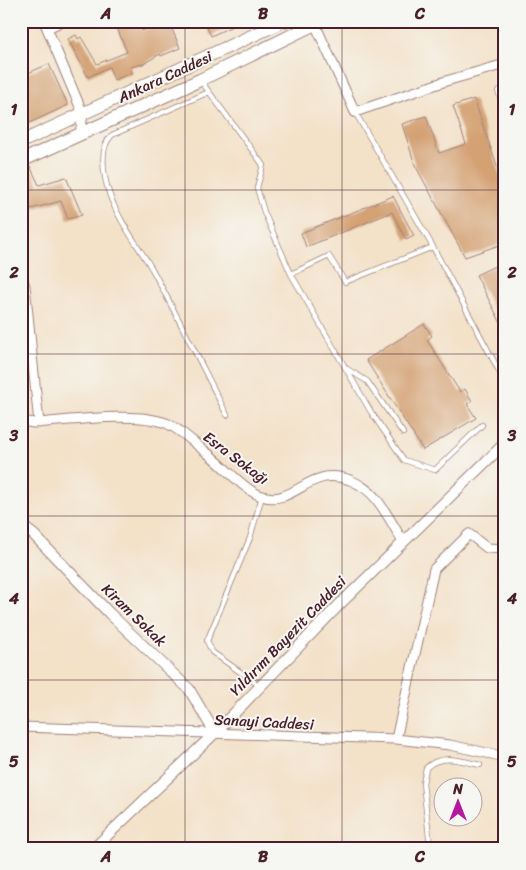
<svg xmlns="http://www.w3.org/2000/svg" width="526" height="870" viewBox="0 0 526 870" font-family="Sriracha,sans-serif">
	<rect width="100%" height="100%" fill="#f6f6f2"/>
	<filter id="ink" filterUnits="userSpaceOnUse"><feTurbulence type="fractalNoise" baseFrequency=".02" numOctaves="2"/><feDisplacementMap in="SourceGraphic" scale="10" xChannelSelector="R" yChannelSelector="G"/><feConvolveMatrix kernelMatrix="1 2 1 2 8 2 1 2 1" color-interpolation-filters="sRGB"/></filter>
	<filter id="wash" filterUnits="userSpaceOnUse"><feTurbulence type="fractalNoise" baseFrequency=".0096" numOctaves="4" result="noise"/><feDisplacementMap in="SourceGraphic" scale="20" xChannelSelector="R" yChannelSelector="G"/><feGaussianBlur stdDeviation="1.12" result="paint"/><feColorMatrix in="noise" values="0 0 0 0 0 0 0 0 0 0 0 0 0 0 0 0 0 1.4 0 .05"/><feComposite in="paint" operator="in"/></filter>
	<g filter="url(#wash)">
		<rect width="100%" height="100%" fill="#f3e1c8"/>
		<g id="blocks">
			<path fill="#d4a173" d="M130,21h8l4,10 23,-10 24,1 -17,7 8,19 -19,8 -1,-2 -17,10 -13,3 2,6 -18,7 -5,-13 -21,10 -20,-38 8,-4 2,4 3,-2 16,27 30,-12 -10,-24z
				M204,21h39l-32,15z
				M49,64l19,41 -47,22v-51z
				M474,99l31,91v53l-40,14 -50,-92 -13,-41 24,-8 13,37 27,-9 -13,-38z
				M30,166l9,19 27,-8 16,38 -14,4 -7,-18 -34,9 -6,-23v-18z
				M393,196l21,40 -8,4 -14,-28 -86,35 -5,-14z
				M499,264l6,12v55l-29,-56z
				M424,324l8,12 -5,4 33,52 5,-3 7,12 -5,3 9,14 -53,32 -57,-90z"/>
		</g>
	</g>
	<g filter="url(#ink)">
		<use href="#blocks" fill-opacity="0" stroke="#9e807a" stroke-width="1"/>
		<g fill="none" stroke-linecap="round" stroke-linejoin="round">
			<g stroke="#9e807a" stroke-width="6">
				<path id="service" d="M201,81l62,84 -6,23 7,24 27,62 80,138 33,48 31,10 47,-45
					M505,89l-7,2 7,19
					M209,92l-97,43c-14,13 -8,42 -3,58 9,27 29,52 43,76 26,48 50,97 75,146
					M355,112l78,135 72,135
					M291,274l38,-18 16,26 88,-35
					M347,369l20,12 36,52
					M21,683l4,-54
					M260,686l-48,-34 -5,-11 43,-103 12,-42
					M430,845l-7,-62 3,-15c15,-15 36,-7 54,-3"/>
			</g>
			<g stroke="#9e807a" stroke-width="11">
				<path id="minor" d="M44,21l39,93 -3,20
					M315,24l40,88 91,-31 59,-17
					M48,28l14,-7
					M21,274l4,12 14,137
					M21,421l13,2c35,-2 100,-12 132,0 14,6 28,20 40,29 15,11 37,37 53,43 36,14 48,-31 91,-15 10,4 21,12 27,20 10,13 18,28 26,42
					M21,727l375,12 54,6 55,12
					M396,739l38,-170 35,-35 18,14 18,1"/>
			</g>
			<g stroke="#9e807a" stroke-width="12">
				<path id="tertiary" d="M21,525l13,10 76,79 79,75 26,44
					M93,849l122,-116 127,-131 163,-159"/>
			</g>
			<g stroke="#9e807a" stroke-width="14">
				<path id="primary" d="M21,142l263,-121
					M21,161l179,-81 121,-59"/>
			</g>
			<use href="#service" stroke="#fff" stroke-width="4.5"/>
			<use href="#minor" stroke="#fff" stroke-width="9"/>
			<use href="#tertiary" stroke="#fff" stroke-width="10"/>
			<use href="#primary" stroke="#fff" stroke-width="12"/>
		</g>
	</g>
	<path fill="none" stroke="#4a1f2b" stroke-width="1" stroke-opacity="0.55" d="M185,21v828M342,21v828M21,190h484M21,354h484M21,516h484M21,680h484"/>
	<g text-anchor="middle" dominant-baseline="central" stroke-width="4" stroke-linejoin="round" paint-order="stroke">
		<g font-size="15" fill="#4a1f2b" stroke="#f6f6f2">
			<text transform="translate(165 77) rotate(-25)">Ankara Caddesi</text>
			<text transform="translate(236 458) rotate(37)">Esra Sokağı</text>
			<text transform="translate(134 615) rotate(44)">Kiram Sokak</text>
			<text transform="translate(288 636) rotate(-46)">Yıldırım Bayezit Caddesi</text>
			<text transform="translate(264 722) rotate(3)">Sanayi Caddesi</text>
		</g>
	</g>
	<rect width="526" height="870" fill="none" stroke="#f6f6f2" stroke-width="55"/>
	<g transform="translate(458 802)"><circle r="24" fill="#f6f6f2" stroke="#b1a0a2"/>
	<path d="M0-4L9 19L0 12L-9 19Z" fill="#b5179e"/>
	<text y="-8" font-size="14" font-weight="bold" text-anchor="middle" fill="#4a1f2b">N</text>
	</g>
	<rect x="28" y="28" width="470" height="814" fill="none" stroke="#4a1f2b" stroke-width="2"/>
	<g font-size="16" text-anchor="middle" font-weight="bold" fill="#4a1f2b">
		<text x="106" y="19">A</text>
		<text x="263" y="19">B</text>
		<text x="420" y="19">C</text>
		<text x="14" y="115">1</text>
		<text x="512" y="115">1</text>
		<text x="14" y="278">2</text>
		<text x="512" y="278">2</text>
		<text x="14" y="441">3</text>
		<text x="512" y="441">3</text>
		<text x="14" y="604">4</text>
		<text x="512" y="604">4</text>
		<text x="14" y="767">5</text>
		<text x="512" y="767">5</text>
		<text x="106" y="862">A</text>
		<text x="263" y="862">B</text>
		<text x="420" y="862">C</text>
	</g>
</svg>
